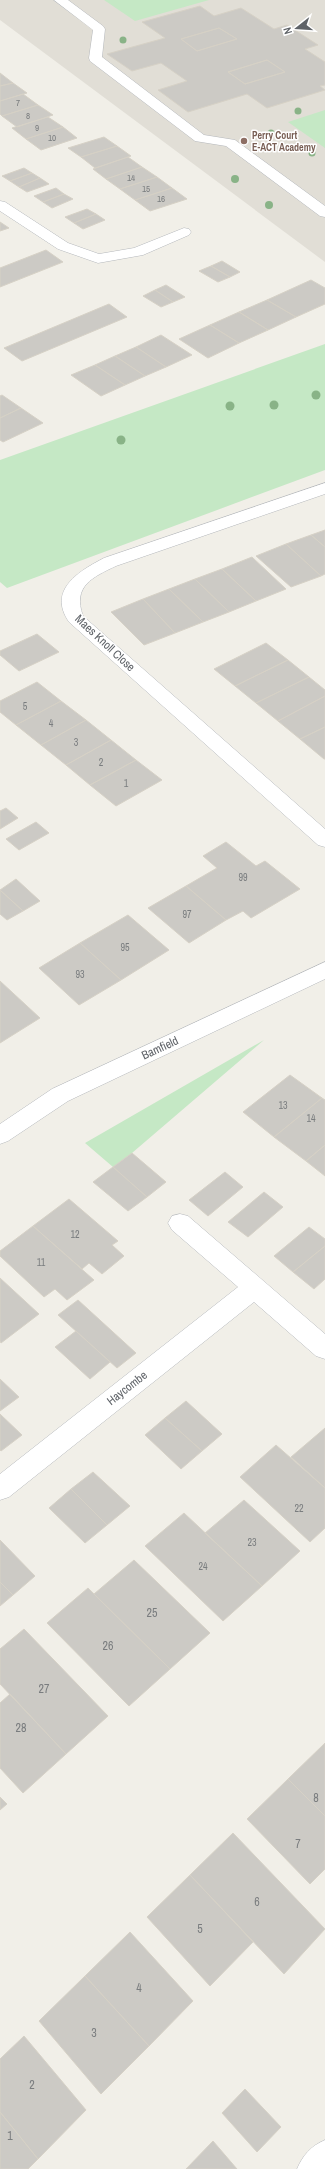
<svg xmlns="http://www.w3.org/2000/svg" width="325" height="2169" viewBox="0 0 325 2169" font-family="'Archivo Narrow',sans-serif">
	<rect width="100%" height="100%" fill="#f1efe8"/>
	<path fill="#e1ded6" d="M0,0h325v262l-325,-242z"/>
	<path fill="#c5e8c5" d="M104,0h105l-74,21z
		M325,110v38l-37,-26z
		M325,344v126l-318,118 -7,-6v-122z
		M264,1040l-132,113 -19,14 -28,-24z"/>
	<path fill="#cccac5" stroke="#d6d1c6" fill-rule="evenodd" d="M200,6l14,10 27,-8 33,21 13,-4 31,20 -13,4 20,13v23l-5,1 5,4 -58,18 -20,-14 -59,18 -30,-22 29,-9 -26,-18 -29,8 -25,-17 58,-16 -23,-16zM219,28l18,11 -40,12 -16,-12zM267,60l18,12 -40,12 -17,-12z
		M219,28l18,11 -40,12 -16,-12z
		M267,60l18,12 -40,12 -17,-12z
		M0,73l13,10 -13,3z
		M13,83l14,10 -27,8v-15z
		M23,94l15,11 -36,11 -2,-2v-13z
		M38,105l15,10 -36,12 -15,-11z
		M48,117l15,10 -37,12 -14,-11z
		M63,127l14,11 -36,12 -15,-11z
		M104,137l13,9 -36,11 -13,-9z
		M117,146l14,10 -36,12 -14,-11z
		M128,157l14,10 -36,12 -13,-10z
		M142,167l15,10 -37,12 -14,-10z
		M24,168l8,5 -22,8 -8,-5z
		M32,173l8,5 -21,9 -9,-6z
		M157,177l15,11 -37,12 -15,-11z
		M40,178l9,6 -22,8 -8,-5z
		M56,188l8,6 -21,8 -9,-6z
		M172,188l15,11 -37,12 -15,-11z
		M64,194l9,5 -21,9 -9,-6z
		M87,209l9,5 -22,9 -9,-6z
		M96,214l9,6 -22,9 -9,-6z
		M0,222l9,6 -9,3z
		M46,250l17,12 -63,25v-19z
		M222,261l18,11 -10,5 -19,-11z
		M211,266l19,11 -12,5 -19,-11z
		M311,280l14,8v16l-29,13 -29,-17z
		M166,285l19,12 -12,5 -18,-12z
		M155,290l18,12 -12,5 -18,-11z
		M267,300l29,17 -28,13 -29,-18z
		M109,304l18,13 -105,44 -18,-13z
		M239,312l29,18 -29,13 -29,-18z
		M210,325l29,18 -31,15 -29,-19z
		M161,335l31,20 -26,12 -30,-20z
		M136,347l30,20 -21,9 -30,-20z
		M115,356l30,20 -20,9 -30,-20z
		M95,365l30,20 -24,11 -30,-21z
		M2,395l19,13 -21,10v-22z
		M21,408l22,15 -40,19 -3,-2v-22z
		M325,530v17l-14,-12z
		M311,535l14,12v27l-4,2 -35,-32z
		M286,544l35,32 -30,11 -35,-31z
		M252,557l34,32 -30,12 -34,-32z
		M222,569l34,32 -27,11 -34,-33z
		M195,579l34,33 -26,10 -34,-33z
		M169,589l34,33 -28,11 -32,-34z
		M143,599l32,34 -31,12 -33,-33z
		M37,634l22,18 -40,19 -19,-16v-4z
		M266,643l22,17 -53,26 -21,-17z
		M288,660l21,17 -53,26 -21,-17z
		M309,677l16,13v6l-47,25 -22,-18z
		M37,682l24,19 -45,24 -16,-13v-11z
		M325,696v31l-25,12 -22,-18z
		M61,701l25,19 -45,25 -25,-20z
		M86,720l25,20 -45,25 -25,-20z
		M325,727v32h-1l-24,-20z
		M111,740l25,20 -46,25 -24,-20z
		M136,760l26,20 -46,26 -26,-21z
		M6,808l12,10 -18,11v-18z
		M36,822l13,11 -30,17 -13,-11z
		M226,842l30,24 9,-5 35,28 -49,29 -8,-7 -17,9 -40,-34 31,-18 -14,-12z
		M16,879l24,22 -17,10 -23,-21z
		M186,886l40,34 -37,23 -41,-35z
		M0,890l23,21 -16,9 -7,-6z
		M128,915l41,35 -48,30 -41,-37z
		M80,943l41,37 -42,25 -40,-37z
		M0,981l40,37 -40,25z
		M290,1075l32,23 -48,39 -31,-25z
		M322,1098l3,2v45l-19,16 -32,-24z
		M325,1145v31l-19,-15z
		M132,1153l34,29 -19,15 -34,-30z
		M113,1167l34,30 -19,14 -35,-29z
		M225,1172l18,15 -35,29 -19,-16z
		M264,1192l19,15 -35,30 -20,-15z
		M69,1199l49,42 -6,4 12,11 -22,18 -13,-11 -7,6 -49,-43z
		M33,1226l61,54 -27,20 -12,-11 -11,8 -44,-41v-5z
		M309,1227l16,12v7l-32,26 -19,-16z
		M325,1246v33l-11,10 -21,-17z
		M0,1278l39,36 -38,29 -1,-2z
		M78,1300l58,53 -19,15 -59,-53z
		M76,1331l34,31 -20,17 -35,-32z
		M0,1379l19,18 -19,14z
		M186,1401l36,33 -20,17 -37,-33z
		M0,1414l22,21 -21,16 -1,-1z
		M165,1418l37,33 -21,18 -36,-34z
		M325,1428v60l-34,-31z
		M276,1445l49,43v40l-15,14 -70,-65z
		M93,1472l37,34 -23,19 -36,-36z
		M71,1489l36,36 -22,18 -36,-35z
		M244,1500l56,51 -38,35 -57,-53z
		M184,1513l78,73 -39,35 -78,-75z
		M0,1540l35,36 -22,19 -13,-13z
		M134,1560l76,73 -40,36 -76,-75z
		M0,1582l13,13 -13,11z
		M88,1588l82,81 -41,37 -82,-83z
		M24,1629l84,87 -42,38 -66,-70v-35z
		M10,1694l56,60 -43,39 -23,-25v-65z
		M325,1743v73l-37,-37z
		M288,1779l37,37v53l-15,15 -63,-65z
		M0,1797l7,7 -7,6z
		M233,1833l92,96 -41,45 -94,-99z
		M190,1875l63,67 -43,44 -63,-69z
		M130,1932l63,69 -44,45 -64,-70z
		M85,1976l64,70 -48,48 -62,-73z
		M24,2036l62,74 -48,49 -38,-47v-53z
		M245,2089l36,38 -24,25 -35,-39z
		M0,2112l38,47 -10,10h-28z
		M213,2141l24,28h-51z"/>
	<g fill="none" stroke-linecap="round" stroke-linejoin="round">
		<g stroke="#b5b8bc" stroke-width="1">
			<path id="minor" d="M54,0h14l35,26 2,3 -3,28 102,78 31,5 90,66v11l-5,-1 -94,-70 -31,-5 -105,-80 -1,-3 4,-28z
				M0,201l5,1 63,41 31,11 35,-6 50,-20 5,1 2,3 -2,3 -46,20 -45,8 -40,-14 -58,-38z
				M325,483v11l-209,72c-23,11 -44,20 -33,50l242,213v18l-7,-2 -249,-223c-22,-32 10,-51 35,-64z
				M325,962v17l-257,122 -60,40 -8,3v-20l52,-35z
				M180,1214l8,2 137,118v25l-9,-3 -62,-54 -245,195 -9,3v-26l238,-187 -66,-57 -4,-7 4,-7z
				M325,2140v29h-28c6,-14 14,-23 28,-29z"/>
		</g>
		<use href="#minor" fill="#fff" fill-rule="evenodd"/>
	</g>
	<g fill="#89b387">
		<circle cx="123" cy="40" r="3.5"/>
		<circle cx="298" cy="111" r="3.5"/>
		<circle cx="271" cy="133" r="3.5"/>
		<circle cx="312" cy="153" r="3.5"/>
		<circle cx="235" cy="179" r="4"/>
		<circle cx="269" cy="205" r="4"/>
		<circle cx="316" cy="395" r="4.5"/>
		<circle cx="274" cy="405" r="4.5"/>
		<circle cx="230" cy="406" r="4.5"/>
		<circle cx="121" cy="440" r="4.5"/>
	</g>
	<circle fill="#8d6e63" stroke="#fff" stroke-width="1.5" cx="244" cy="141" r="4"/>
	<g text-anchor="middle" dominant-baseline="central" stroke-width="3" stroke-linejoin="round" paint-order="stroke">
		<g font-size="9" fill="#7a7d7f">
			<text x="18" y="103">7</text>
			<text x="28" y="116">8</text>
			<text x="37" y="128">9</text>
			<text x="52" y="138">10</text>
			<text x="131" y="178">14</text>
			<text x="146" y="189">15</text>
			<text x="161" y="199">16</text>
		</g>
		<g font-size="10" font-weight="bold" fill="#785e54" stroke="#fff" text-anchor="start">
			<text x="252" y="135">Perry Court<tspan x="252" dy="12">E-ACT Academy</tspan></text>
		</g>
		<g font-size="10" fill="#7a7d7f">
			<text x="25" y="706">5</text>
			<text x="51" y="723">4</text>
			<text x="76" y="742">3</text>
			<text x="101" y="762">2</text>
			<text x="126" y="783">1</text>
			<text x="243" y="877">99</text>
			<text x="187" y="914">97</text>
			<text x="125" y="947">95</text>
			<text x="80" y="974">93</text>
			<text x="283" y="1105">13</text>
			<text x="311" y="1118">14</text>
			<text x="75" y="1234">12</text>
			<text x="41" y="1262">11</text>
			<text x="299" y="1508">22</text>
			<text x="252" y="1542">23</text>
			<text x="203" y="1566">24</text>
		</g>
		<g font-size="12" fill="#5f6368" stroke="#fff">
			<text transform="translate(105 643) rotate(43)">Maes Knoll Close</text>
			<text transform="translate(160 1048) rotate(-25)">Bamfield</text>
			<text transform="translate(127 1388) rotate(-38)">Haycombe</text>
		</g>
		<g font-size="12" fill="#7a7d7f">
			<text x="152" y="1613">25</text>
			<text x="108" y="1646">26</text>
			<text x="44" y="1689">27</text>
			<text x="21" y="1728">28</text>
			<text x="316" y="1798">8</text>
			<text x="298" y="1844">7</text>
			<text x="257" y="1902">6</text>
			<text x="200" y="1929">5</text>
			<text x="139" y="1988">4</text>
			<text x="94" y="2033">3</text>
			<text x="32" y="2085">2</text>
			<text x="10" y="2136">1</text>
		</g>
	</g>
	<g transform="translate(297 28) rotate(253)" stroke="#ffffff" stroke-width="3" paint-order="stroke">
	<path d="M0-3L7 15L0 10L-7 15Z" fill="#5f6368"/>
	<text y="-6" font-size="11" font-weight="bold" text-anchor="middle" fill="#5f6368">N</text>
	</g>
</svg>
